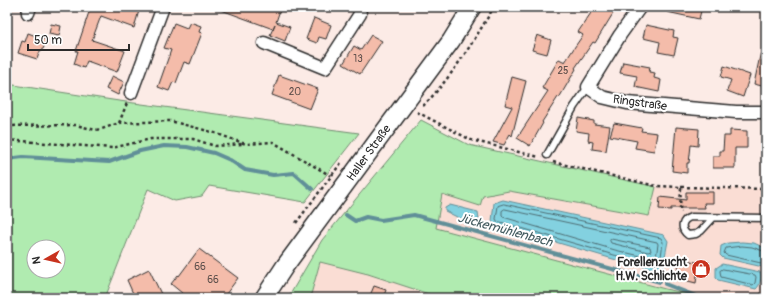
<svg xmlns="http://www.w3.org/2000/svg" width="773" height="305" viewBox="0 0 773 305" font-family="Pangolin,sans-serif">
	<rect width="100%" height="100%" fill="#fcebe6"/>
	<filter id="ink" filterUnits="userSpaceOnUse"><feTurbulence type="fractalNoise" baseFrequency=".025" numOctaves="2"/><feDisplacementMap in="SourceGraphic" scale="8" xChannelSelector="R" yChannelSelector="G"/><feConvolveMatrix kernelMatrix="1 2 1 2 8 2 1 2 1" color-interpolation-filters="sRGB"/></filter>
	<g filter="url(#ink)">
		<path fill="#faddd4" d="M656,187l110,2v109h-57l-44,-9 -229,-61 6,-34 38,12 3,-10 26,-5 139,25z
			M320,262l48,12 73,24h-131z"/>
		<path fill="#b0ebb0" stroke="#6e8b6e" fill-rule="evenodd" d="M7,84l112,17 240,32 -54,69 -96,-16 -7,10 -27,5 -27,-12 -43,109h-98zM34,247h24v24h-24z
			M421,120l48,25 187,42 -7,29 -140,-25 -26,5 -3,10 -38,-12 -6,34 229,61 44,9h-268l-73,-24 -48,-12 -10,36h-22l34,-58z"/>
		<path fill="#83d1e0" stroke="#608f98" d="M503,200l161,35 4,6 -5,26 -5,3 -45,-11 -119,-35 -2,-3 2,-18z
			M450,205l28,7 1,7 -4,3 -10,-1 -20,-10v-3z
			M742,242l12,1 11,5 1,3 -1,14 -2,2 -40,-9 -3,-3 1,-9 7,-3z
			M722,264l38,8c2,5 0,14 -4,17l-38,-9 -2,-2v-10z"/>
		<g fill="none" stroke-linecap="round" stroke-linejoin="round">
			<path stroke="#4e6d73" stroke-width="1" d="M504,204l157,34 2,4 -3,22 -3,1 -43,-10 -117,-34 -1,-2 2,-13z
				M505,209l152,33 1,2 -2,14 -3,1 -38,-9 -112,-33 -1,-1v-5z
				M611,239l39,8 1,4 -3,1 -37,-9 -1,-2z
				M766,252l-14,-5 -10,-1 -16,2 -2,5 2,2 35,8 5,-1
				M723,269l32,6 1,2 -1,6 -2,2 -32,-8 -1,-6z"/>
			<path stroke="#608f98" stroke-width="4" d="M7,159l16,-2 86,5 31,-11 24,-5 23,1 27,6 16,7 15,10 28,5 21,-2 18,16
				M346,215l9,6 11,-4 15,3 33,-5 246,67
				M665,284l36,14"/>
		</g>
		<path fill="#f4bcaa" stroke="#2b2b2b" d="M80,7h60l-6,21 -33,-12 -9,24 33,11 -8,21 -30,-11 -3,7 -10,-4 4,-13h-2l13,-39 -9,-4z
			M216,7h65l-5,15 14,5 -5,14 -15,-6 5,-11 -2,5 -57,-21z
			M595,7h22l-22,36 -2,-1 -18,26 1,1 -17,29 -1,-1 -16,25 1,1 -13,23 -13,-8 31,-47 -6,-3 17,-29 6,3 9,-14 9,-13 -5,-3z
			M668,7h34l-3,12 -32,-7z
			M314,18l17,7 -5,14 -7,-2 -2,6 -11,-4z
			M190,22l11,4 -2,6 3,1 -12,31 -6,-2 -8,21 -3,-1 -4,9 -11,-4 13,-37 -7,-2 10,-25 13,5z
			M51,24l10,2 -2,10 -10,-2z
			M646,25l28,6 -1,6 5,1 -4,17 -16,-3 2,-10 -17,-4z
			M28,33l19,7 -4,9 -3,2 -3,8 -19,-6 4,-12 3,1z
			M371,35l11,6 -22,33 -17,-10 11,-18 7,4z
			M537,35l14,5 -4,14 -15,-4z
			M761,51h5v36l-12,-3z
			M623,62l27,5 -1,5 6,1 -1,5 7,2 -2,12 -24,-5 2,-11 -17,-3z
			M724,66l26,9 -7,22 -16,-6 4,-11 -10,-3z
			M279,75l39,14 -8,20 -38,-14z
			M112,76l12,6 -6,13 -12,-6z
			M512,77l14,4 -14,55 -2,-2 -6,11 -11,-3 19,-35 -7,-2z
			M578,118l16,3v3l16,2 -4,25 -14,-2 1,-7 -5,-1 1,-8 -13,-2z
			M614,123l28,5 -1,3 16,2 -3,18 -19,-3 2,-7 -27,-5z
			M676,127l23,2 -1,17 -7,-1 -2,18h-2v10l-15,-2z
			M730,130l17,1v17h-12v20h-22v-12h7v-5h3l1,-15h6z
			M686,192h27v11h-9l1,5h-34v2l-12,-1 1,-12 26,3z
			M199,249l39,29 -15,20h-35l-17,-14 7,-9 1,1z
			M680,259l27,5 -3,12 -7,-1 -1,8 -20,-5z
			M149,269l12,25 -8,4h-18l-8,-18z
			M374,286l12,4 -3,8h-14z"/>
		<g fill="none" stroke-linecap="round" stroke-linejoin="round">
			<g stroke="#2b2b2b" stroke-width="9">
				<path id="service" d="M547,155l27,-48 14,-20
					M713,218l-12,13 -5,3 -8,1c-8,-6 -7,-15 3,-18l75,1"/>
			</g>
			<g stroke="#2b2b2b" stroke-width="15">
				<path id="minor" d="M640,7l-20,28 -32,52 14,10 25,6 109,9h30
					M28,13l2,-6
					M264,43l61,25 35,-54 -1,-7
					M131,93l32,-86"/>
			</g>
			<g stroke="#2b2b2b" stroke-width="20">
				<path id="secondary" d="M264,298l21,-32 166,-225 21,-34"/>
			</g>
			<path stroke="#2b2b2b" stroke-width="2.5" stroke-dasharray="3 3" stroke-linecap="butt" d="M423,106c29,-29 50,-64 71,-99
				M417,112l54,28 68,17
				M119,123l8,-20
				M7,126l69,-1 19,5 7,-1 17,-6 51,-2 42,11 34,12 27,-2 58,34
				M7,140l105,8 39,-9h42l22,7 28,-2
				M553,162l103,24 25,1 -1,22 2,3
				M681,187l85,2
				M296,223l45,-60"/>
			<use href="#service" stroke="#fff" stroke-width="6"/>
			<use href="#minor" stroke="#fff" stroke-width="12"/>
			<use href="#secondary" stroke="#fff" stroke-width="17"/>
		</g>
	</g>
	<defs>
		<g id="shop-disc" transform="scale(1)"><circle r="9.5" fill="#c8321e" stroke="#fff"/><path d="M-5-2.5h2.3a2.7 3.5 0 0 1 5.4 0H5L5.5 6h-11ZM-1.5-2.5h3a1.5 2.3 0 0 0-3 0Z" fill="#fff"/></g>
	</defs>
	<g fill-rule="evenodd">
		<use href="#shop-disc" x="701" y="269"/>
	</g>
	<g text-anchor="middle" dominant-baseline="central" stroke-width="4" stroke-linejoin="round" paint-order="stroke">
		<g font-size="10" fill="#5d4f4b">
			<text x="358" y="59">13</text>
			<text x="563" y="71">25</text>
			<text x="295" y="92">20</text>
			<text x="200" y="267">66</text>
			<text x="213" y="280">66</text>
		</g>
		<g font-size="12" fill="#2b2b2b" stroke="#fff">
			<text transform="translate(640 103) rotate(8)">Ringstraße</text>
			<text transform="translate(369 153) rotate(-54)">Haller Straße</text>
		</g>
		<g font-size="12" font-weight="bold" fill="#2b2b2b" stroke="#fff" text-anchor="end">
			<text x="687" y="262">Forellenzucht<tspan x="687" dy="14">H.W. Schlichte</tspan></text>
		</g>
		<g font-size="13" font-style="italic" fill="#455d61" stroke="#fff">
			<text transform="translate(505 230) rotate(15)">Jückemühlenbach</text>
		</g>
	</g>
	<rect width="773" height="305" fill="none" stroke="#fff" stroke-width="24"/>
	<rect x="12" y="12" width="749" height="281" fill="none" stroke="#2b2b2b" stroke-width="1.5" filter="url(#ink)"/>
	<g transform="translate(46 259) rotate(262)"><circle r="19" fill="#ffffff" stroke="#aaaaaa"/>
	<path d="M0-3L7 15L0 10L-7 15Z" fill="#c8321e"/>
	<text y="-6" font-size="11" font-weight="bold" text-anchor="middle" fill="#2b2b2b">N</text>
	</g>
	<path d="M28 44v6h101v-6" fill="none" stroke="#2b2b2b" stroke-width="2"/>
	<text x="34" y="44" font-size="12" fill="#2b2b2b" stroke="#ffffff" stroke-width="3" paint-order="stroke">50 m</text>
</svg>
